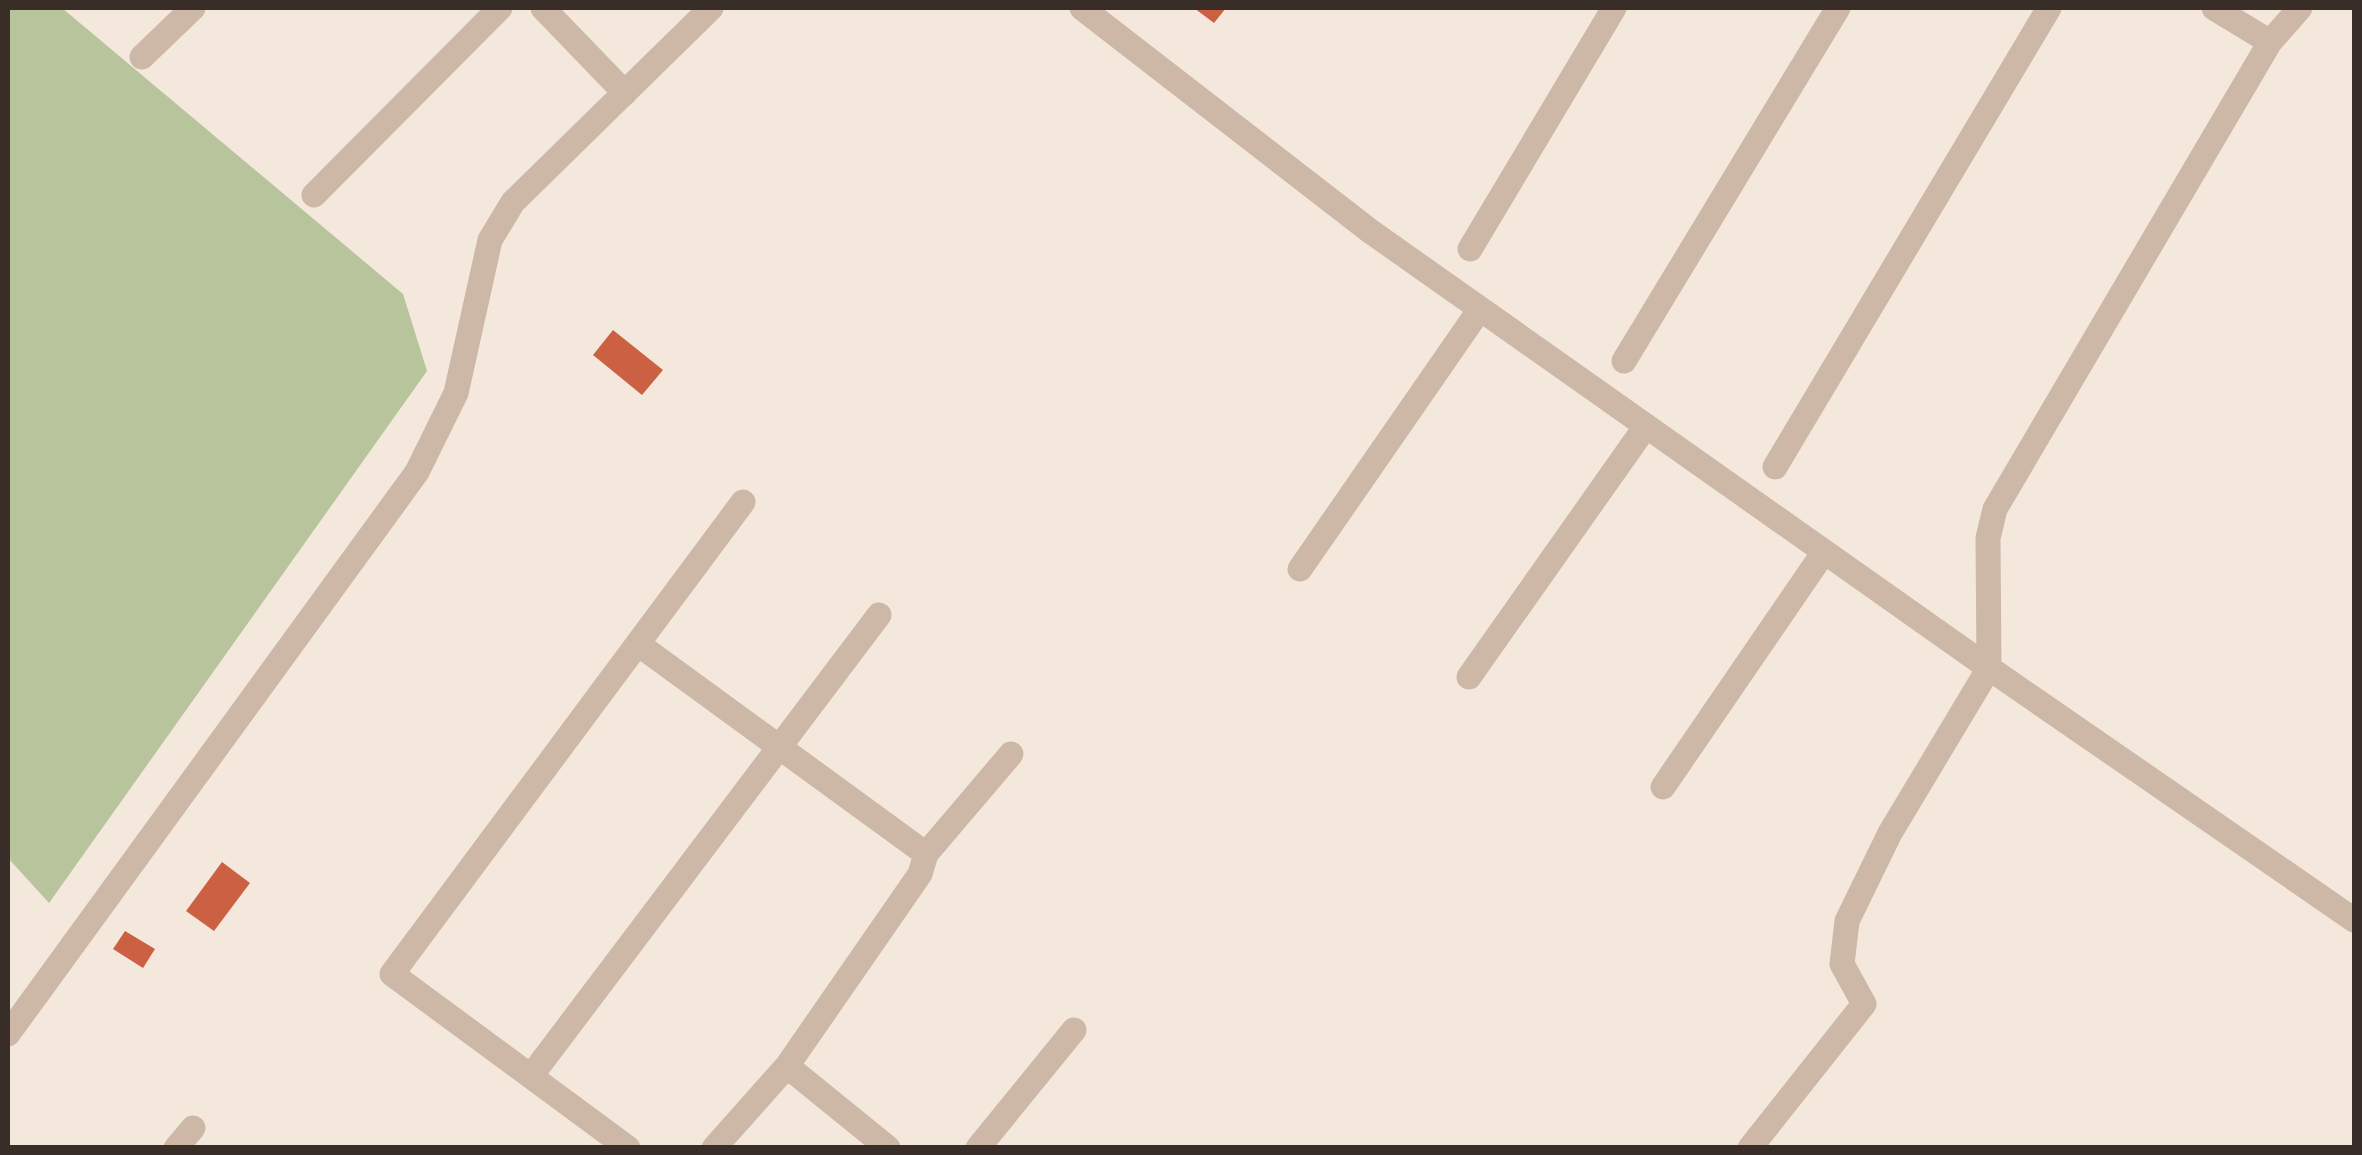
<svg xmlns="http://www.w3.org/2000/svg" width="2362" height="1155" viewBox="0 0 2362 1155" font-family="'Asap Condensed',sans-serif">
	<rect width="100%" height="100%" fill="#f4e8dd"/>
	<path fill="#b7c49c" d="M8,8h54l341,286 24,77 -378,532 -41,-45z"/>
	<path fill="#cc6043" d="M1194,8h32l-12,15z
		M613,330l50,40 -21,25 -49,-40z
		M222,862l28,21 -36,48 -28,-20z
		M125,931l30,18 -12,19 -30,-19z"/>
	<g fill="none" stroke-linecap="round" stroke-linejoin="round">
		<path stroke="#cdb8a8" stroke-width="25" d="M543,8l82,85
			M1082,8l288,223 619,437 365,252
			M2214,8l56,34
			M142,57l51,-49
			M314,195l186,-187
			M1470,249l144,-241
			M1624,361l214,-353
			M1775,467l274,-459
			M1300,569l180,-260
			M638,644l288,210 -6,20 -133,192
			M1469,677l177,-251
			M1663,787l161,-235
			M926,854l85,-100
			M8,1034l409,-562 39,-79 34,-153 23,-38 198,-194
			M531,1076l348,-461
			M176,1148l17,-20
			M628,1148l-236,-174 351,-472
			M714,1148l73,-82 101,82
			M978,1148l96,-118
			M1750,1148l114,-144 -22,-40 5,-43 43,-88 99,-165 -1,-130 7,-29 275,-467 30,-34"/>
	</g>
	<rect width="2362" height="1155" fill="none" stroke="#392d28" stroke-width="20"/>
</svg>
